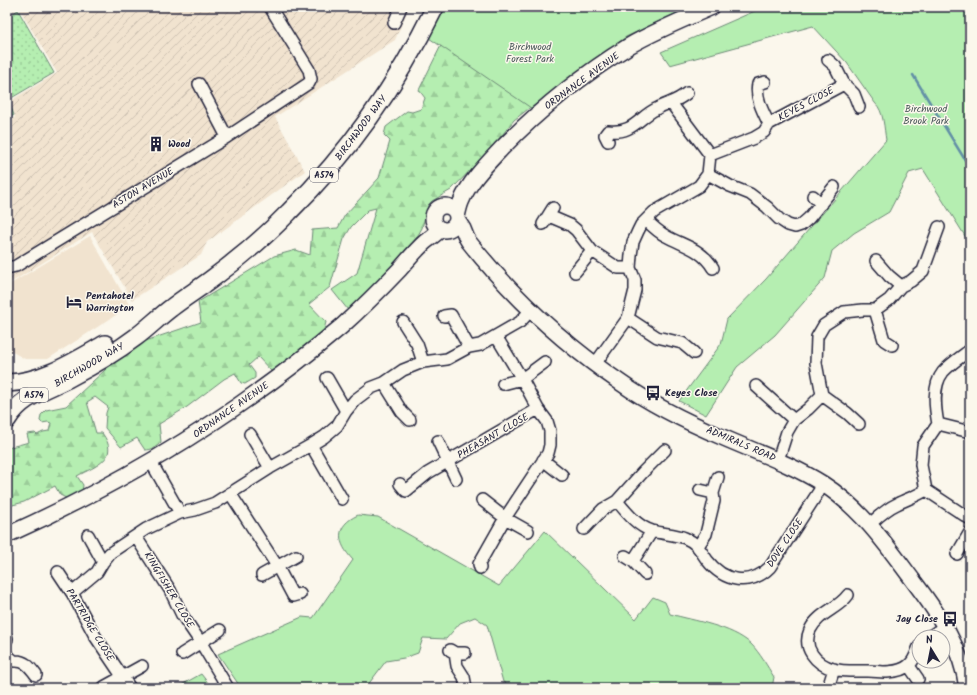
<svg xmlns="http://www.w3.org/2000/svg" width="977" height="695" viewBox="0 0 977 695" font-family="Kalam,sans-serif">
	<defs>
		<pattern id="industrial-furrows" width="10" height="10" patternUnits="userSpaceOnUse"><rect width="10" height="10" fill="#f1e3cf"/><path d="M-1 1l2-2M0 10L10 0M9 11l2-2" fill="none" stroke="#cec2b3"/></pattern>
		<pattern id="grass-dots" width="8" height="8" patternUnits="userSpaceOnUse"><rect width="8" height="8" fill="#b5eeb1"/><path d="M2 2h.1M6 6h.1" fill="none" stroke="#9bcc99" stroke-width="1.8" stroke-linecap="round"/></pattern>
		<pattern id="forest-firs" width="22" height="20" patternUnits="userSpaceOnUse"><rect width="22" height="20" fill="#b5eeb1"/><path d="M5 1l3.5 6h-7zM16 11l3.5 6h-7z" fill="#9bcc99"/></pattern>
	</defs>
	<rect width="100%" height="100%" fill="#fbf7ec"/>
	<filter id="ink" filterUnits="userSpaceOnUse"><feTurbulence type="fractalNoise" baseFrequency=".025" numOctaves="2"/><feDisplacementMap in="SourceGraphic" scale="8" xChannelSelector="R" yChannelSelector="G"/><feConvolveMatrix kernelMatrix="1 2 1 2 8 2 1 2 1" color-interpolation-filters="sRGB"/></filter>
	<g filter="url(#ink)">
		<path fill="#f1e3cf" d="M90,236l40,70 -82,53h-23l-16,-9 -2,-3v-61z"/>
		<path fill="url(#industrial-furrows)" d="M7,7h402l-14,33 -120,77 30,54 -98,71 -6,13 -69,45 -40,-68 -85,53v-162l8,-6 -5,-16 47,-28 -38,-65 -12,6z"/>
		<path fill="url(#grass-dots)" stroke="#6c8876" d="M18,10l36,63 -46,27 6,15 -7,4v-102z"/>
		<path fill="url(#forest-firs)" stroke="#6c8876" d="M460,7h233l-14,6 -142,89 -23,18 -23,29 -40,41 -19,11 -4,4 -6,23 -5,9 -24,30 -45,43 -16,-20 25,-17 19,-65 -8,2 -17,17 -7,12 -14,48 -21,17 17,18 -2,8 -52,42 -14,-15 -9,8 6,8v5l-10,6 -4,-1 -6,-10 -11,6 -37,28 -28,17 2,18c-4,5 -9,8 -16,8l-8,-12 -16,9 -16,-19 1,-15 2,-6 -13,-10 -8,5 9,31h6c19,25 -6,33 -25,43l6,9 -1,8 -14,6 -8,-4 -5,-9 -31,16 -15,4h-2v-58l22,-6 -2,-8 8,-1 2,2 6,-3 6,-1 2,-8 -3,-1 -6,1 -2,-2 1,-6 5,-5 20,-4 65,-60 70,-24 -3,-20 76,-46 22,-6 14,5 2,-25 26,-2 7,-13 34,-37 11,-37 -6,-6 2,-8 21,-16 5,1 9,-3 4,-11 -6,-8z"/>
		<path fill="#b5eeb1" stroke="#6c8876" d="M439,7h250l-63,30 -95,71 -105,-72z
			M764,7h206v237l-47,-75 -14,4 -20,39 -35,21 -22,18 -7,27 -50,57 -38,32 -31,48 -27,-14 42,-57 6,-25 39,-40 120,-139c-2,-11 -2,-29 -11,-37l-28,-40 -34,-37 -143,39 -9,-13z
			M358,515l20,2 121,69 46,-55 91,88 17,-22 12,5 5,12c25,7 61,12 81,30 9,9 16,22 23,33l-2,11h-258l-11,-6 -16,-57 -12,-8 -15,6 -14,16 -23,-1 -5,15 -14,5 -18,3 -19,25 -9,2h-117l-23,-34 84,-37 11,1 40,-58c-16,-17 -19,-34 5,-45z
			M201,674l11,14h-36z"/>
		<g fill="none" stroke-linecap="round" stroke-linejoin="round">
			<path stroke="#628fa6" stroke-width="2.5" d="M913,75l57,93"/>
			<g stroke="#22223b" stroke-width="14">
				<path id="street" d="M394,23l7,-16
					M828,60l7,6 9,18 10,10 5,13
					M765,82l-7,2c-3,13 5,28 11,40
					M671,103l39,52
					M227,137l82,-54 2,-4 -2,-9 -39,-63
					M608,141l-3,-6 3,-4c25,3 30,-13 48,-22 12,-7 19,-6 31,-16
					M708,174l22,12 20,8 17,13 12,12 9,6 7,2 6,-2 8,-7 25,-31
					M813,196l8,8
					M549,216l21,9 6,5 16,21 26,17h12
					M646,220c6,6 12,12 20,16 18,10 36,13 47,32
					M543,224l10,-16
					M876,261l13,15 12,10
					M7,268l9,-2 211,-129 -28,-53
					M575,272l17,-21
					M875,310l9,30 8,5
					M444,316l7,-1 18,32
					M628,318l29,19 25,6 12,10
					M403,322l14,22 6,18
					M595,364l33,-46 7,-28v-10l-5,-12 1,-13 2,-13 5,-11 3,-6 13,-13 45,-26 9,-12 2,-19 44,-17 10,-6 5,-8 75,-40
					M327,378l19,33
					M384,383l18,29 8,8
					M503,384l19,-5 23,-17
					M756,386l38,34
					M822,395l25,18 12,11
					M938,424l32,8
					M250,434l20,34
					M438,441l18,38
					M311,445l31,54
					M543,460l19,15
					M778,460l9,-28 7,-12 14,-11 14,-14 -6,-32 1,-26 7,-12 20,-13 19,-2h12l14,-10 12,-14 10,-5 12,-10 16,-44
					M151,462l29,51
					M400,484l6,7 22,-18 110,-64
					M700,490l13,3
					M926,490l44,29
					M230,493l47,73 16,30 7,-2
					M482,500l23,18 23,13
					M617,501c10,12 20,25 35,30 11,3 23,3 33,7 12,5 15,12 22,22 17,22 43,27 63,7l53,-82
					M869,525c9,-8 17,-16 28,-21 10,-5 20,-8 29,-14l-5,-25 2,-19 15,-22c-3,-16 -6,-38 5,-52 7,-8 19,-16 27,-22
					M584,529l19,-20 14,-8 26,-29 22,-22
					M88,535l15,27
					M136,537l34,53 12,25 19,28 27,45
					M698,546l8,-12 8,-33 -1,-8 5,-16
					M957,554l13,-22
					M625,556l8,5 12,13
					M633,561l19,-30
					M480,568l-1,-4 26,-46 43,-65 2,-8v-14l-3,-10 -9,-12 -16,-30 -26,-43
					M58,572l14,21 23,43 35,52
					M262,575l34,-19
					M72,593l25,-21 6,-10 7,-9 36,-24 34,-16 15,-3 20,-7 55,-35 41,-23 13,-8 13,-11 9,-15 9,-11 16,-12 13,-5 19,-13 20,-8 24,-3 22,-12 11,-2 40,-23 11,-12
					M848,595c-10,14 -30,18 -38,35 -8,18 6,34 23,39 11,3 23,2 34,2 12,1 32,3 42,-6 6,-5 7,-12 10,-18
					M929,637l16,-11
					M7,638v1
					M450,650l5,3h10
					M455,653l2,13 7,11 2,11
					M182,654l38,-24
					M7,655l7,6c11,-1 16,6 22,14
					M909,666l9,13
					M104,687l38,-21
					M828,688l6,-19"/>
			</g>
			<g stroke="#22223b" stroke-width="18">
				<path id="secondary" d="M433 218a12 12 0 1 1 24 0a12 12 0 1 1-24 0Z
					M457,217c1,-5 2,-10 4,-15 8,-20 25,-37 40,-53 38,-39 81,-74 128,-103 26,-15 55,-27 83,-39
					M457,220c2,3 4,6 6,9 2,5 3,9 6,13 43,54 95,102 152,141 31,22 66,39 101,54 34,15 69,27 101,47 38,24 65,63 92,99 24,32 47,65 52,105
					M7,535c123,-55 232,-122 335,-209 20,-18 39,-37 58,-57 8,-9 16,-19 25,-27 5,-4 11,-8 16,-13"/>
			</g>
			<g stroke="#22223b" stroke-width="20">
				<path id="primary" d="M7,383c36,-1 68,-22 98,-39
					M7,420c15,-25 40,-30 64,-43 23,-12 45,-25 65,-40 12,-9 23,-20 35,-29 14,-11 29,-20 42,-30 27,-20 53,-42 76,-66 60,-59 109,-129 146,-205"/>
			</g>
			<use href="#street" stroke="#fbf7ec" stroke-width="11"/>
			<use href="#secondary" stroke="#fbf7ec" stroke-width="15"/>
			<use href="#primary" stroke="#fbf7ec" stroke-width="17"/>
		</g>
	</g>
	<defs>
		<g id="building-bare" transform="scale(1.2)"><path d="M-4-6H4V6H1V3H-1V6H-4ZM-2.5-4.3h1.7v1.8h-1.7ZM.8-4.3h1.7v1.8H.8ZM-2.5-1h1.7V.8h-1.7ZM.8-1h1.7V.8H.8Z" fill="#22223b" stroke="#fbf7ec" stroke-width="2.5" paint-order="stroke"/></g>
		<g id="hotel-bare" transform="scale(1.2)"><path d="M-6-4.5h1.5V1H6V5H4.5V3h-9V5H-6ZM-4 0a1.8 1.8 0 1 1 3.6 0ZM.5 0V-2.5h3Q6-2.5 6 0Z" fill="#22223b" stroke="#fbf7ec" stroke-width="2.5" paint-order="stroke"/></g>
		<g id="bus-bare" transform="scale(1.2)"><path d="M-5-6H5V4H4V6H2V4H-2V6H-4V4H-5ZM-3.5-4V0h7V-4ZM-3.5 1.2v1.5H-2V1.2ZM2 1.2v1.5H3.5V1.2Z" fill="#22223b" stroke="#fbf7ec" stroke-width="2.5" paint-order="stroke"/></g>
	</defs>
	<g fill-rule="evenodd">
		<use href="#building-bare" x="156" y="144"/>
		<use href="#hotel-bare" x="74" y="302"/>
		<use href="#bus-bare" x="653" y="393"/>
		<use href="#bus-bare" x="950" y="619"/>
	</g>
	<g text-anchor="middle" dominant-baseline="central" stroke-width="3" stroke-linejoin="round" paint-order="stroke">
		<g fill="#fbf7ec" stroke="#636270" stroke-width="1">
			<rect x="310" y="168" width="28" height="14" rx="3"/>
			<rect x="20" y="388" width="28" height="14" rx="3"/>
		</g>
		<g font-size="9" font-weight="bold" fill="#22223b">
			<text x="324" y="175">A574</text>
			<text x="34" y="395">A574</text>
		</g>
		<g font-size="10" fill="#475558" stroke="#fbf7ec">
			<text x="530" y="47">Birchwood<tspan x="530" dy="12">Forest Park</tspan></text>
			<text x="926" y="109">Birchwood<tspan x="926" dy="12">Brook Park</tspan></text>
		</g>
		<g font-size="10" fill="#22223b" stroke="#fbf7ec">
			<text transform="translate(582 81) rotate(-36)">ORDNANCE AVENUE</text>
			<text transform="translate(806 104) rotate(-28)">KEYES CLOSE</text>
			<text transform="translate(361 128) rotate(-53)">BIRCHWOOD WAY</text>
			<text transform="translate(143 188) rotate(-31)">ASTON AVENUE</text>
			<text transform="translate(89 365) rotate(-30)">BIRCHWOOD WAY</text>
			<text transform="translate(231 410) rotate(-35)">ORDNANCE AVENUE</text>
			<text transform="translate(493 436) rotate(-30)">PHEASANT CLOSE</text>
			<text transform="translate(741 444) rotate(23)">ADMIRALS ROAD</text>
			<text transform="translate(785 543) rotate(-56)">DOVE CLOSE</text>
			<text transform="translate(169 590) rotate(59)">KINGFISHER CLOSE</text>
			<text transform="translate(90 625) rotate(59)">PARTRIDGE CLOSE</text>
		</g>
		<g font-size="10" font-weight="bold" fill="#22223b" stroke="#fbf7ec" text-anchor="start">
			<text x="168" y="144">Wood</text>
			<text x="86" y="296">Pentahotel<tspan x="86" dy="12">Warrington</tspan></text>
			<text x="665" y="393">Keyes Close</text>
			<text x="938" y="619" text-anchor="end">Jay Close</text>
		</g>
	</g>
	<rect width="977" height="695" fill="none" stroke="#fbf7ec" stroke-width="24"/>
	<rect x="12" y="12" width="953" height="671" fill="none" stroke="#22223b" stroke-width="1.5" filter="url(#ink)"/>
	<g transform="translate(931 649) rotate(350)"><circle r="19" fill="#fbf7ec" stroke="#a4a2a5"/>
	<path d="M0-3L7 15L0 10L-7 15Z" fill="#22223b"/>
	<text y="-6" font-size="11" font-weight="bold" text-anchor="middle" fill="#22223b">N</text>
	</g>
</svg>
